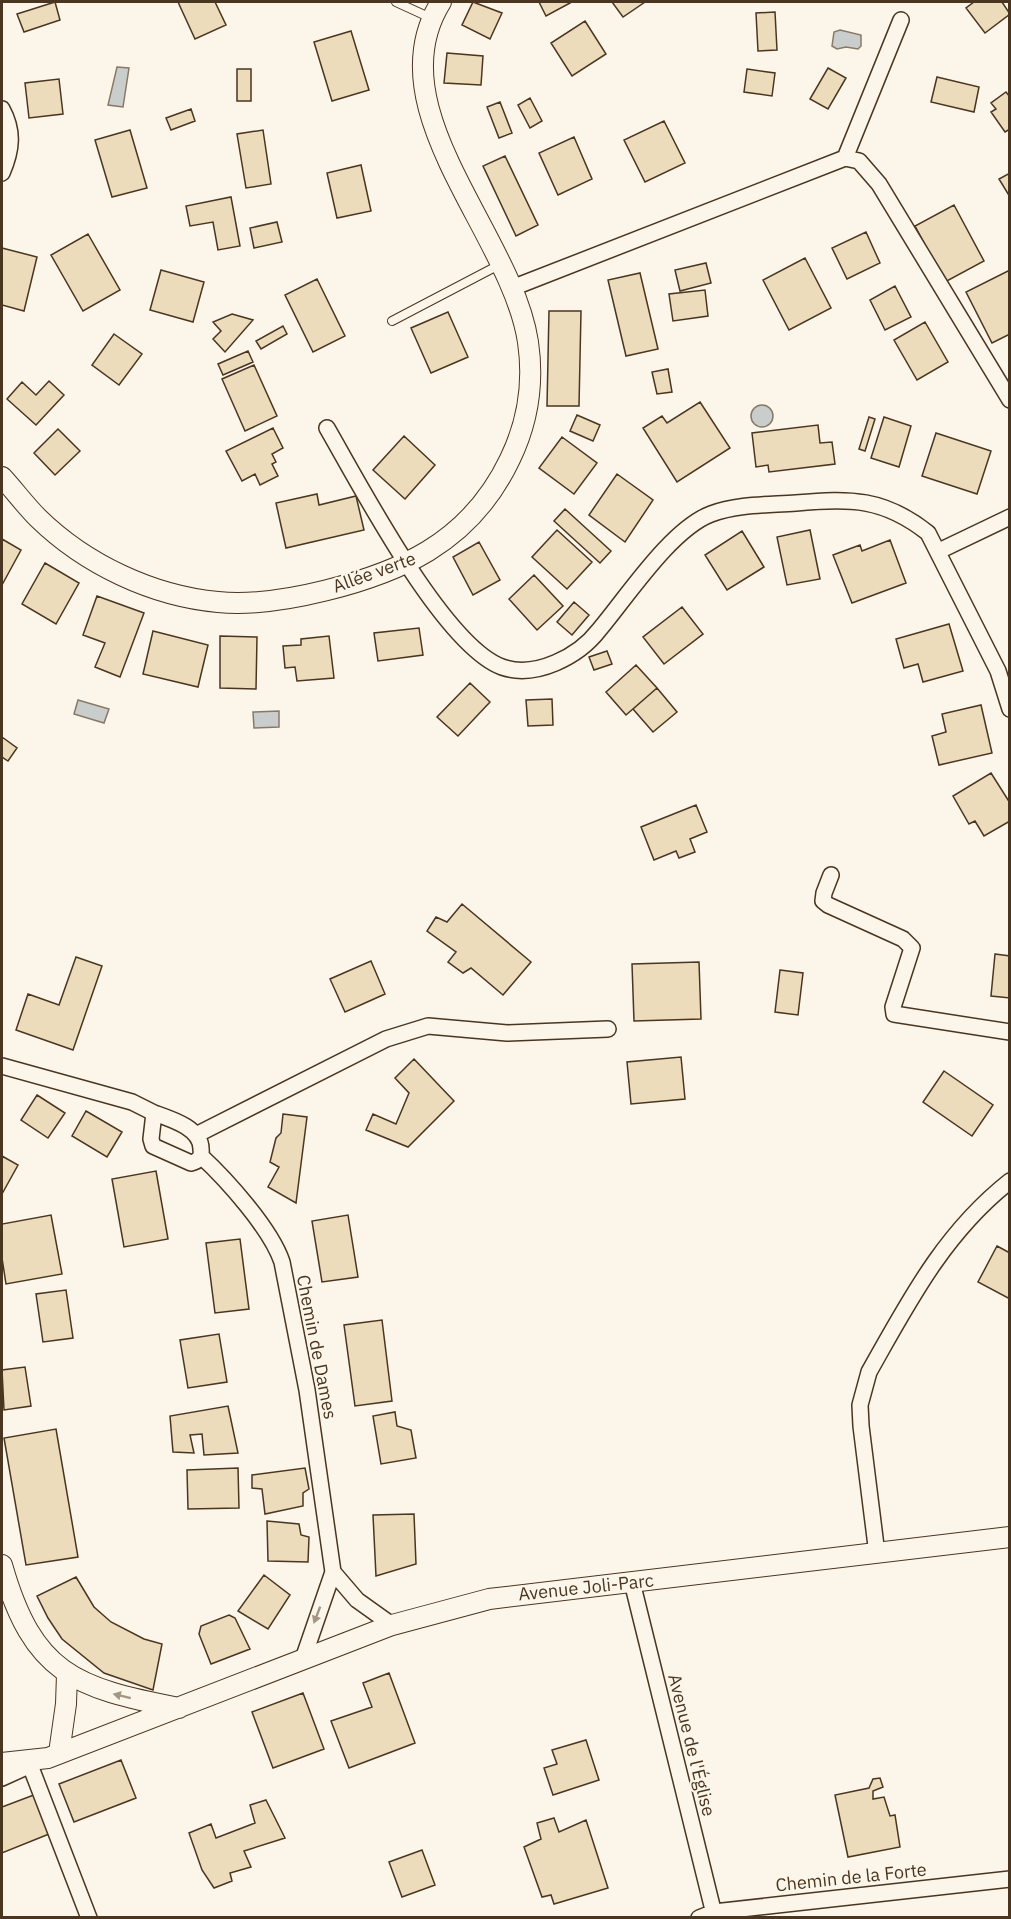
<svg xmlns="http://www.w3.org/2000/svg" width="1011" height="1919" viewBox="0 0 1011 1919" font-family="'IBM Plex Sans',sans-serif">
	<rect width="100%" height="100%" fill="#fbf6e9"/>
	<path fill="#c9cecd" stroke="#887966" stroke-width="1.5" d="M840,30l21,5v11l-3,3 -12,-2 -9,2 -5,-3 2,-14z
		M117,67l12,1 -6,39 -15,-2z
		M751 416a11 11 0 1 1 22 0a11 11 0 1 1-22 0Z
		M78,700l31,9 -5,14 -30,-9z
		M279,711v16l-25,1 -1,-16z"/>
	<path fill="#ecdcbc" stroke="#4a3520" stroke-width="1.5" d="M55,2l5,18 -36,12 -7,-18z
		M178,2h37l11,23 -31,14z
		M473,2l29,11 -12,26 -28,-14z
		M539,2h30l1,1 -24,13z
		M612,2h33l-22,15z
		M974,2h28l8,12 -25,19 -19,-25z
		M775,12l2,38 -19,1 -2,-38z
		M585,21l21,33 -34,22 -21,-33z
		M351,31l18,59 -37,11 -18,-59z
		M447,53l36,3 -2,29 -37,-2z
		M828,68l18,10 -18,31 -18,-10z
		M237,69h14v32h-14z
		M747,69l28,4 -3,23 -28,-4z
		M937,77l42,10 -5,25 -43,-10z
		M59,79l4,35 -34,4 -4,-35z
		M1006,92l4,5v32l-5,3 -14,-20 5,-3 -5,-6z
		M530,98l12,23 -12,7 -12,-23z
		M500,102l12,31 -13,5 -12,-31z
		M191,109l4,12 -24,9 -5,-12z
		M664,121l21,42 -40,19 -21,-42z
		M130,130l17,58 -35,9 -17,-57z
		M263,130l8,54 -25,4 -9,-54z
		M574,137l18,42 -34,16 -19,-42z
		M505,156l33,69 -22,11 -33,-70z
		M361,165l10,46 -34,7 -10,-45z
		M1010,173v24l-11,-18z
		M231,197l9,49 -22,4 -5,-28 -23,4 -4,-20z
		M954,205l30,56 -39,21 -30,-56z
		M277,222l5,20 -28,6 -4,-20z
		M866,232l14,31 -33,16 -15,-31z
		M88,234l32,56 -37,21 -32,-56z
		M2,248l35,9 -13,54 -22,-6z
		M805,258l26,50 -42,22 -26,-50z
		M706,263l5,20 -31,8 -5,-21z
		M161,270l43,12 -11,40 -43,-12z
		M1010,270v64l-18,9 -26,-51z
		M640,273l18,76 -32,7 -18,-76z
		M317,279l28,57 -32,16 -28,-57z
		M895,286l16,31 -26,13 -15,-30z
		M705,290l3,26 -35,5 -4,-27z
		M549,311h32l-2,95h-32z
		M448,312l20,45 -37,16 -20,-45z
		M232,314l21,6 -28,32 -12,-13 8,-8 -8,-9z
		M925,322l23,40 -31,18 -23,-40z
		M283,326l4,8 -26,15 -5,-8z
		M114,334l28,20 -23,31 -27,-20z
		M248,351l5,11 -30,13 -5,-11z
		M254,365l23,51 -32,15 -23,-52z
		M668,369l4,23 -15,2 -5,-22z
		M49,381l15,14 -28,30 -29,-26 15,-17 14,13z
		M700,402l30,46 -53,34 -34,-54 19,-12 5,7z
		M577,415l23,10 -7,16 -23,-10z
		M869,417l6,2 -10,32 -6,-2z
		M884,417l27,9 -12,41 -28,-9z
		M818,425l2,18 12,-1 3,22 -66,8 -1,-7 -12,2 -4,-34z
		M273,428l10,20 -11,6 4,8 -4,2 6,12 -18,9 -5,-11 -13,7 -16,-30z
		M58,429l22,22 -25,24 -21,-22z
		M936,433l55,18 -14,43 -55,-18z
		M404,436l31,29 -30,34 -32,-29z
		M562,437l35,26 -23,31 -35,-26z
		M617,474l36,26 -28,42 -36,-27z
		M317,494l2,11 37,-9 8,34 -78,18 -10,-45z
		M565,509l46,42 -11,12 -46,-42z
		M557,530l35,32 -25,27 -35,-32z
		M810,530l10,49 -33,6 -10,-48z
		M742,531l22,36 -37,23 -22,-35z
		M2,539l19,11 -19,35z
		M890,540l16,43 -54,20 -19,-48 27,-10 2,6z
		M479,542l21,38 -27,15 -20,-38z
		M45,563l34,20 -23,41 -34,-20z
		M534,575l29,31 -26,24 -28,-31z
		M97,596l47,17 -24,64 -25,-10 10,-24 -22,-8z
		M574,602l15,13 -17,20 -15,-13z
		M682,607l21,27 -39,30 -21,-27z
		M949,624l14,47 -40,11 -5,-18 -14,4 -8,-29z
		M419,628l4,27 -45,6 -4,-28z
		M153,631l55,14 -10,42 -55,-13z
		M220,636l37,1 -1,52 -36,-1z
		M329,636l5,42 -37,3 -2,-14 -10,1 -2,-22 18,-1v-6z
		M607,651l5,13 -18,6 -5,-13z
		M636,665l21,23 -31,27 -20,-23z
		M470,683l20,19 -32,34 -21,-19z
		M657,688l20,24 -24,20 -20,-23z
		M552,699l1,26 -25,1 -2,-26z
		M981,705l11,48 -53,12 -7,-29 14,-4 -4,-18z
		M2,737l15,11 -9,13 -6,-4z
		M991,773l19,30v18l-26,15 -9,-15 -6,3 -16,-28z
		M696,805l11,27 -17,7 5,13 -16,6 -3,-7 -22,9 -13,-33z
		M462,904l69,58 -28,33 -32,-27 -8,5 -15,-11 8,-10 -29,-21 9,-14 11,5z
		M995,954l15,2v42l-19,-2z
		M76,957l26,9 -29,84 -57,-20 12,-36 31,11z
		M371,961l14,33 -40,18 -15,-33z
		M699,962l2,57 -67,2 -2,-57z
		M780,970l23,3 -5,42 -23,-3z
		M681,1057l4,42 -54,5 -4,-42z
		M414,1059l40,42 -46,46 -42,-17 7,-16 23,10 13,-31 -14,-15z
		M944,1071l49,34 -21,31 -49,-34z
		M37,1095l28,18 -17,25 -27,-18z
		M86,1111l36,21 -15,25 -35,-21z
		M283,1114l24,3 -11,86 -28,-16 11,-20 -9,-5 6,-24 5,-5z
		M2,1156l16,9 -16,29z
		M156,1171l12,68 -44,8 -12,-68z
		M51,1215l11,59 -56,10 -4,-26v-34z
		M348,1215l10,62 -36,5 -10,-61z
		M240,1239l9,70 -34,4 -9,-70z
		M997,1246l13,7v46l-32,-17z
		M66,1290l7,48 -30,4 -7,-48z
		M382,1320l10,81 -37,5 -11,-81z
		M219,1334l8,48 -39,6 -8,-48z
		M25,1367l6,39 -27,4 -2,-40z
		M228,1406l10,47 -34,2 -2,-21 -12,1 4,18 -21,-1 -3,-36z
		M395,1412l2,14 14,4 5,28 -35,6 -8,-48z
		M56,1429l22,128 -52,8 -22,-127z
		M238,1468l1,40 -51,1 -1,-39z
		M305,1468l4,21 -6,4v13l-38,8 -3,-25 -10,-1v-13z
		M414,1514l2,50 -40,12 -3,-61z
		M267,1521l32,3 2,11 8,2 -1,25 -40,-1z
		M264,1575l26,20 -22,34 -30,-18z
		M76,1577l18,30 17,15 33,17 18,5 -9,46 -49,-17 -42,-34 -14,-21 -11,-22z
		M229,1615l6,3 15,31 -39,15 -12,-30 2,-8z
		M389,1673l26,70 -66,25 -18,-47 41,-14 -9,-24z
		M303,1693l21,56 -51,19 -21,-56z
		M586,1740l13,40 -46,15 -9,-27 13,-4 -5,-14z
		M121,1760l15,38 -62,24 -15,-38z
		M880,1778l3,9 -10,4v8l11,-2 6,19 5,-1 5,32 -52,10 -13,-62 34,-7 4,-9z
		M39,1793l15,39 -52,21v-46z
		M266,1800l19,38 -41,13 7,16 -21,6 2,8 -18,7 -12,-18 -13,-37 22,-9 5,14 39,-15 -5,-18z
		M554,1818l5,14 27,-12 22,68 -54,16 -3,-9 -9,2 -18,-50 17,-8 -4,-16z
		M422,1850l13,35 -33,12 -13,-35z"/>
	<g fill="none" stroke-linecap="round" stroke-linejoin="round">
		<g stroke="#4a3520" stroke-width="10">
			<path id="service" d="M396,2l35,16
				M392,321l107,-56"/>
		</g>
		<g stroke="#4a3520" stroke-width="18">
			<path id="minor" d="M2,109c12,22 10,41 0,64
				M845,158l56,-138
				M512,288l333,-130 14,3 20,23 131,216
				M327,428c33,57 116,217 175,239 34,12 77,-11 97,-37 28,-33 72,-101 112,-116 26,-10 58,-9 85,-11 54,-5 88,-5 132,30l70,138 12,38
				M939,551l71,-34
				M831,875l-7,18 -1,8 5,4 75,34 9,9 -19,59 1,7 116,18
				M2,1066l130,36 22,11
				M154,1113c17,6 47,15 47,36 1,8 -2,12 -10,14l-38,-17 -2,-7z
				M196,1135l190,-96 42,-13 79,7 101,-4
				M201,1156c26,24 70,73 81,106l25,128 26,182 -30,87
				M877,1554l-16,-128 -1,-21 9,-33c40,-71 75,-139 141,-191
				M333,1572l24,28 35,25
				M632,1582l83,336
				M30,1765l59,153
				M2,1778l33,-15
				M699,1918l15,-6 296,-33"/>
		</g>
		<g stroke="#4a3520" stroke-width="22">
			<path id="tertiary" d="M2,477c12,13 23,28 36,41 47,46 114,78 180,84 59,6 159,-20 210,-51 36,-22 64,-54 82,-92 18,-37 24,-76 18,-117 -16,-108 -154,-233 -87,-340
				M2,1565c31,109 73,123 177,143
				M59,1753l7,-49 1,-30
				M2,1763l46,-5 344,-133 97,-26 521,-62"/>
		</g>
		<use href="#service" stroke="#fbf6e9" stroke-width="8"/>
		<use href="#minor" stroke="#fbf6e9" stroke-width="15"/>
		<use href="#tertiary" stroke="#fbf6e9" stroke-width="20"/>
	</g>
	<defs><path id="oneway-solid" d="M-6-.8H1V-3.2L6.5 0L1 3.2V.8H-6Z" transform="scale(1.5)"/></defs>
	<g fill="#a29684">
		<use href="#oneway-solid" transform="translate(317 1615) rotate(111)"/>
		<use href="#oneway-solid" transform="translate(122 1696) rotate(-166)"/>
	</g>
	<g text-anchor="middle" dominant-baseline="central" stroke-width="4.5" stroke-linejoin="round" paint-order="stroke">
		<g font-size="18" fill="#4a3520" stroke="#fbf6e9">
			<text transform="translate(374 572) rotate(-20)">Allée verte</text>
			<text transform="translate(317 1347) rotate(79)">Chemin de Dames</text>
			<text transform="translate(586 1587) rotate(-6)">Avenue Joli-Parc</text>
			<text transform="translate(692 1745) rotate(76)">Avenue de l'Église</text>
			<text transform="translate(851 1877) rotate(-6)">Chemin de la Forte</text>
		</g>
	</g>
	<rect width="1011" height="1919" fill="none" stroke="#4a3520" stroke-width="6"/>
</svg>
